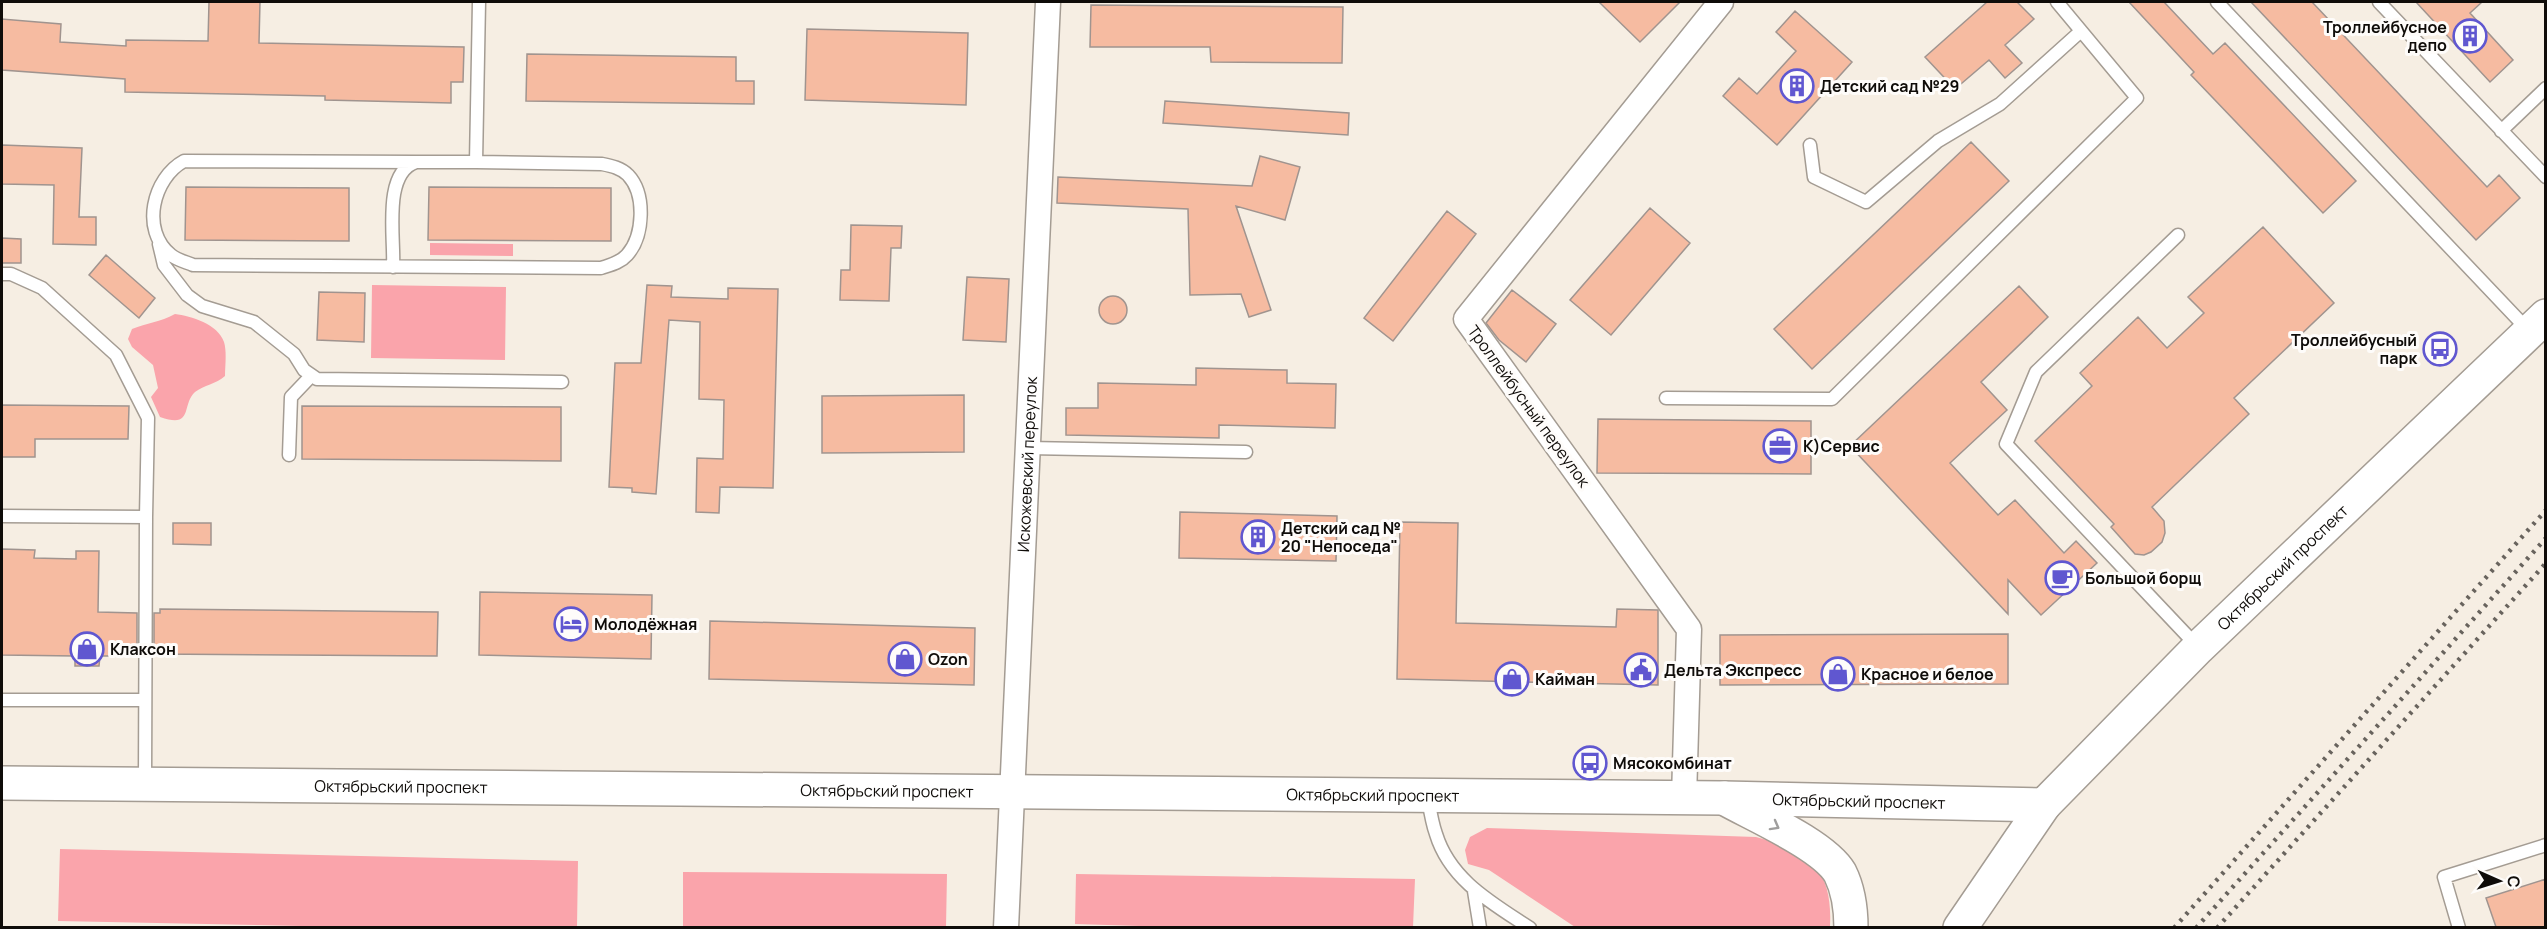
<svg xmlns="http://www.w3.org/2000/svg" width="2547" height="929" viewBox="0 0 2547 929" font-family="Manrope,sans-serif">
	<rect width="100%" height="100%" fill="#f6eee3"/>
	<path fill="#faa4ab" d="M430,243l83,1v12l-83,-1z
		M372,285l134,2 -1,73 -134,-2z
		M175,314c16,2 43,10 49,28 3,10 1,24 1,34 -9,8 -21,9 -30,16 -14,13 -1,37 -35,25l-9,-20 7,-9 -5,-23 -21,-18 -4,-8 4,-10c15,-6 28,-7 43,-15z
		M1487,828l269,9c52,13 77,31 74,89l-255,1 -86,-57 -21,-6 -3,-14 5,-13z
		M60,849l518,12 -1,66h-229l-290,-6z
		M683,872l264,2 -1,53h-263z
		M1076,874l339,5 -2,48 -210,1 -128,-4z"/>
	<path fill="#f6bba1" stroke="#a0948f" stroke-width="1.5" d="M209,2h51l-1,41 205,4 -1,35h-12v21l-126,-3v-4l-200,-4v-13l-123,-9v-51l59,5 -1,18 66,4v-6l82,1z
		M1599,2h81l-40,40z
		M1987,2h30l17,17 -29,26 17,18 -17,15 -16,-18 -34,29 -30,-32z
		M2129,2h35l49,52 12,-11 131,138 -33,32 -132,-138 3,-3z
		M2251,2h61l175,185 12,-12 21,23 -44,42z
		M2416,2h66l-12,11 43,47 -23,22z
		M1091,5l252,2 -1,56 -131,-1 -1,-15h-120z
		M1795,11l57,51 -75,83 -54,-49 16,-18 18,16 39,-43 -20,-19z
		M807,29l161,4 -2,72 -161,-5z
		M527,54l209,3v24h18v23l-228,-3z
		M1165,101l184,12 -1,22 -185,-12z
		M1971,142l38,39 -197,188 -38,-40z
		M2,145l80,3 -3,69h17v28l-43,-1 1,-59 -52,-1z
		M1260,156l40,11 -15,53 -49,-14 35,104 -22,7 -8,-23 -51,1 -2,-86 -131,-6 1,-26 194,9z
		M186,187l163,1v53l-164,-1z
		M429,187l182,1v53l-183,-1z
		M1650,208l40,35 -79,92 -41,-35z
		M1447,211l29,23 -83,107 -29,-23z
		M851,225l51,1 -1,22h-10l-2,53 -49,-1 1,-30h9z
		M2263,227l71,76 -100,95 15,16 -97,93 12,14 1,12 -3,9 -11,10 -7,3 -9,-1 -24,-27 3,-3 -79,-83 57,-55 -12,-13 58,-56 29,31 37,-35 -16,-16z
		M2,238l19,1v24h-19z
		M106,255l49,43 -16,20 -50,-43z
		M967,277l42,2 -3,63 -43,-2z
		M647,285l25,1 -1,11 57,2v-11l50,1 -5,199 -53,-1 -1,26 -23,-1 1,-54 26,1 1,-59 -25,-1 1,-77 -31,-2 -13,174 -24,-2v-4l-23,-1 6,-124h26z
		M2019,286l29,31 -67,65 26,28 -57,53 48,52 17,-15 49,53 12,-12 21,22 -56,52 -33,-35v34l-158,-168z
		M1512,290l44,34 -30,38 -27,-22 -13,-17z
		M319,292l46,1 -1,49 -47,-2z
		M1099 310a14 14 0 1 1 28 0a14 14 0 1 1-28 0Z
		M1196,368l91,2v13l49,1 -1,44 -116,-3v13l-153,-3v-27h32v-25l98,2z
		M964,395v57l-142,1v-57z
		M2,405l127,1 -1,33h-93v18h-33z
		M302,406l259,1v54l-259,-2z
		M1598,419l213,2v53l-214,-1z
		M1180,512l157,4 -1,45 -157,-3z
		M1400,522l58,1 -2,100 160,4 1,-18 41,1v75l-261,-6z
		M173,523h38v22l-38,-1z
		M2,549l33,1 -1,8 42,1v-8h23l-1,61 39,1v40h-10v3h-27l-1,10h-24v-10l-73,-1z
		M480,592l172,3 -1,64 -172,-4z
		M160,609l278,3 -1,44 -283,-2v-41h6z
		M710,621l265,7 -1,57 -265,-6z
		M2008,634v50l-288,1v-50z
		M2546,879v48h-50l-10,-29z"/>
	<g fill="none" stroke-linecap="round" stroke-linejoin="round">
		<g stroke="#a49c93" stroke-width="15">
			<path id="service" d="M2217,2l312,329
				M2379,2l167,175
				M2501,131l45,-43
				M1810,145l4,32 52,25 72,-61 62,-37 81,-73
				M416,162l-232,-1c-31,17 -44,69 -13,94 6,5 15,7 22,10l408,3c9,-3 19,-5 26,-13 17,-19 19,-61 1,-80 -7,-7 -16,-9 -26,-11l-126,-2
				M2178,235l-142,137 -30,72 191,202
				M159,244l5,21 23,30 15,11 52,16 40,32 10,16 13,9 245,3
				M393,267c2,-28 -11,-94 23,-105h60l3,-160
				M2,274h9l31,14 74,67 32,63 -2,99
				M1666,398l166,1 305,-301 -80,-96
				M1028,448l218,4
				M289,455l2,-58 20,-21
				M2,516l144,1 -1,265
				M2,700h143
				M1428,798c2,12 4,25 8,36 14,46 56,69 94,94
				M1474,891l6,37
				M2459,928l-15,-51 102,-32"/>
		</g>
		<g stroke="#a49c93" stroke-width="27">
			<g id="minor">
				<path d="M1684,798l5,-169 -223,-310 255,-317"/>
				<path id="s1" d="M1006,928l42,-926"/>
			</g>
		</g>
		<g stroke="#a49c93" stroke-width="36">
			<path id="secondary" d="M1724,798c30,17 100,47 116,75 8,16 11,37 11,55
				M1960,928l84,-123"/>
		</g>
		<g stroke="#a49c93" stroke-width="36">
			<g id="primary">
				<path id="s2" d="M2,783l1722,15 320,7 154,-157 348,-332"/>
			</g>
		</g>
		<use href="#service" stroke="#fff" stroke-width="12"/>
		<use href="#minor" stroke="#fff" stroke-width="24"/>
		<use href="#secondary" stroke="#fff" stroke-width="33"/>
		<use href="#primary" stroke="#fff" stroke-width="33"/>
		<path stroke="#68635d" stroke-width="4.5" stroke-dasharray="3 6" stroke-linecap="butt" d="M2174,928l372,-418
			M2196,928l350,-390
			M2217,928l329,-365"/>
	</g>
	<defs><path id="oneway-chevron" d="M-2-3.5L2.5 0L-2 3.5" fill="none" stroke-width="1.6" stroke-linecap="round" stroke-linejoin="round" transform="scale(1.5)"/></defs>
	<use stroke="#9f9e9d" href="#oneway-chevron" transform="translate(1775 826) rotate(29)"/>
	<defs>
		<g id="building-ring" transform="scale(1.725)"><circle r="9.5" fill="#fefcfa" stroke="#6057d0" stroke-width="1.5"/><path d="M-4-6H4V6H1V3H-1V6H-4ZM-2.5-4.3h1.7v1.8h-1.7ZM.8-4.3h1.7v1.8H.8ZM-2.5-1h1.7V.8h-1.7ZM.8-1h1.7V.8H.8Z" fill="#6057d0"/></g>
		<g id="bus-ring" transform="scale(1.725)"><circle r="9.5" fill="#fefcfa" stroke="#6057d0" stroke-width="1.5"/><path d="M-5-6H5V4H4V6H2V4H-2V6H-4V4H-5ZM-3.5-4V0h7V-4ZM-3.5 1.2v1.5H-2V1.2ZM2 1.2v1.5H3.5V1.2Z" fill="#6057d0"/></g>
		<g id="office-ring" transform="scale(1.725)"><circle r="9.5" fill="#fefcfa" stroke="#6057d0" stroke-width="1.5"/><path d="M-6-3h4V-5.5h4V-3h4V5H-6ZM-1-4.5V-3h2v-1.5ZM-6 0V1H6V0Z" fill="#6057d0"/></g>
		<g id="cafe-ring" transform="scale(1.725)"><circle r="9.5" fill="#fefcfa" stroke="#6057d0" stroke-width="1.5"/><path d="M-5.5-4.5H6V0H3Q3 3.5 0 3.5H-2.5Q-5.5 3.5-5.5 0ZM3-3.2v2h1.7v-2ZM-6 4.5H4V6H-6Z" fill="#6057d0"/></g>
		<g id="hotel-ring" transform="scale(1.725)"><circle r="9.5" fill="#fefcfa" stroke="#6057d0" stroke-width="1.5"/><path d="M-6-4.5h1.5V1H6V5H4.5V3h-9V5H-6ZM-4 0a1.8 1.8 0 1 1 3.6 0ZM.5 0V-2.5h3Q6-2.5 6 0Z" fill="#6057d0"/></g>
		<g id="shop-ring" transform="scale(1.725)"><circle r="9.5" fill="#fefcfa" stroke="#6057d0" stroke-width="1.5"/><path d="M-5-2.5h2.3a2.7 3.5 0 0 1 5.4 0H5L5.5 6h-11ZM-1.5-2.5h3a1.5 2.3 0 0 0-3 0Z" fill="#6057d0"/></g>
		<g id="civic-ring" transform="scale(1.725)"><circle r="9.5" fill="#fefcfa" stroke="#6057d0" stroke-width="1.5"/><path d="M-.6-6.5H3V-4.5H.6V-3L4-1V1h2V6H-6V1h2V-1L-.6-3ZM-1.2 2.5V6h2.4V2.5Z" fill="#6057d0"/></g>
	</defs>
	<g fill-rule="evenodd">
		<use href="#building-ring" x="2470" y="36"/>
		<use href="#building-ring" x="1797" y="86"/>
		<use href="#bus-ring" x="2440" y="349"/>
		<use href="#office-ring" x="1780" y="446"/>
		<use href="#building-ring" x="1258" y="537"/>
		<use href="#cafe-ring" x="2062" y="578"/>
		<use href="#hotel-ring" x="571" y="624"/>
		<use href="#shop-ring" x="87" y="649"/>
		<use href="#shop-ring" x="905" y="659"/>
		<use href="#civic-ring" x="1641" y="670"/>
		<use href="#shop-ring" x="1838" y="674"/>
		<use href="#shop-ring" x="1512" y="679"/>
		<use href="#bus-ring" x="1590" y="763"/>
	</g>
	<g text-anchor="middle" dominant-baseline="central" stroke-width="6" stroke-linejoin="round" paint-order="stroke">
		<g font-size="16" font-weight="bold" fill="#0f0c09" stroke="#fefcfa" text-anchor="start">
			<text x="2447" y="27" text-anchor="end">Троллейбусное<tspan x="2447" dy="18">депо</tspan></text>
			<text x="1820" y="86">Детский сад №29</text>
			<text x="2417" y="340" text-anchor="end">Троллейбусный<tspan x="2417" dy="18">парк</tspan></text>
			<text x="1803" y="446">К)Сервис</text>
			<text x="1281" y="528">Детский сад №<tspan x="1281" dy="18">20 "Непоседа"</tspan></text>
			<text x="2085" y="578">Большой борщ</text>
			<text x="594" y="624">Молодёжная</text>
			<text x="110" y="649">Клаксон</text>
			<text x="928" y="659">Ozon</text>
			<text x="1664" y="670">Дельта Экспресс</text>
			<text x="1861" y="674">Красное и белое</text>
			<text x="1535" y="679">Кайман</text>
			<text x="1613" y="763">Мясокомбинат</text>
		</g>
		<g font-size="16" fill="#0f0c09" stroke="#fefcfa">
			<text transform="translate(1529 406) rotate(54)">Троллейбусный переулок</text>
			<text stroke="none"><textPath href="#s1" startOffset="464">Искожевский переулок</textPath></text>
			<text stroke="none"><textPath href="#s2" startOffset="2379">Октябрьский проспект</textPath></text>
			<text stroke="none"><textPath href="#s2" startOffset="399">Октябрьский проспект</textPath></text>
			<text stroke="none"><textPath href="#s2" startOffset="885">Октябрьский проспект</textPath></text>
			<text stroke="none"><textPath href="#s2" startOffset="1371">Октябрьский проспект</textPath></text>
			<text stroke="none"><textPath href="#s2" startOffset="1857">Октябрьский проспект</textPath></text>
		</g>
	</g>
	<rect width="2547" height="929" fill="none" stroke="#0f0c09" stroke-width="6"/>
	<g transform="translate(2499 881) rotate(93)" stroke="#fefcfa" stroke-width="4.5" paint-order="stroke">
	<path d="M0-4.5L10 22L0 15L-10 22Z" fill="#0f0c09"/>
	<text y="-9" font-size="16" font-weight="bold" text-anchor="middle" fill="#0f0c09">С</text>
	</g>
</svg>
